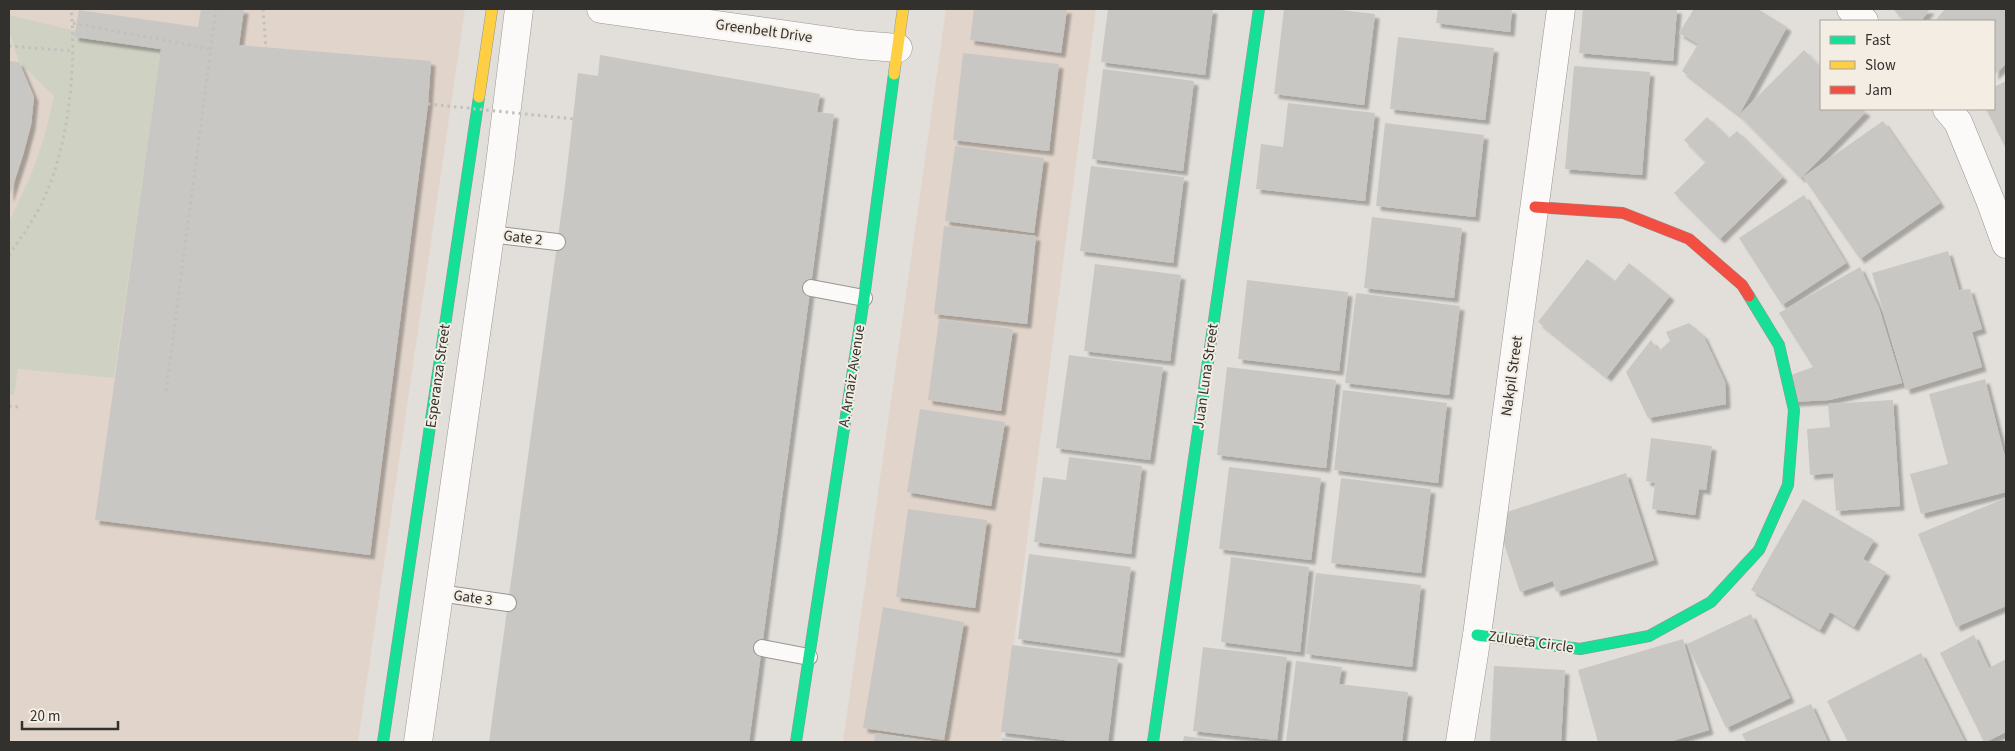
<svg xmlns="http://www.w3.org/2000/svg" width="2015" height="751" viewBox="0 0 2015 751" font-family="'Source Sans 3',sans-serif">
	<defs>
		<filter id="shadow"><feDropShadow dx="4.5" dy="4.5" stdDeviation="1" flood-color="#0004"/></filter>
	</defs>
	<rect width="100%" height="100%" fill="#e2dfda"/>
	<path fill="#e1d5cb" d="M9,9h456l-107,733h-349z
		M946,9h150l-95,733h-158z"/>
	<path fill="#cfd2c3" d="M9,15l152,36 -47,327 -96,-9 -4,26h-5v-173l21,-45 14,-39 10,-42 -35,-34 -10,-31z"/>
	<path fill="#c9c7c3" filter="url(#shadow)" d="M201,9h43l-5,36 192,16 -3,43 -58,451 -275,-35 66,-471 -87,-12 5,-27 119,17z
		M974,9h93l-6,44 -91,-13z
		M1108,9h105l-8,66 -104,-13z
		M1284,9h48l43,5 -11,91 -90,-11z
		M1438,9h74l-2,23 -74,-9z
		M1583,9h94l-4,52 -94,-8z
		M1694,9h64l29,18 -48,88 -57,-44 16,-27 -19,-11z
		M1893,9h37l-9,12h-17z
		M1945,9h61v55l-12,11v-54h-59z
		M1398,37l96,11 -9,72 -95,-11z
		M1804,50l17,18v41h41l4,3 -65,66 -62,-63z
		M963,53l96,11 -10,87 -96,-11z
		M600,55l220,39 -3,18 17,2 -85,628h-260l76,-556 13,-113 20,3z
		M9,61l10,1 15,35 -3,28 -8,30 -14,43z
		M1574,66l76,6 -8,103 -77,-6z
		M1103,69l91,12 -11,90 -91,-12z
		M2006,81v68l-20,-40h8v-22z
		M1288,103l87,10 -10,88 -109,-12 5,-45 22,3z
		M1707,117l22,21 8,-7 46,46 -63,62 -46,-46 32,-31 -22,-22z
		M1883,121l57,82 -80,56 -57,-82z
		M1385,123l99,12 -9,82 -99,-11z
		M955,146l89,12 -10,75 -89,-12z
		M1091,166l93,11 -11,86 -93,-12z
		M1804,195l42,68 -64,42 -43,-67z
		M1372,217l90,11 -8,70 -90,-10z
		M944,226l92,10 -9,88 -93,-10z
		M1948,251l11,39 11,-1 12,40 -10,3 10,35 -76,23 -34,-117z
		M1587,259l28,22 14,-18 41,33 -63,81 -69,-55z
		M1095,264l86,11 -11,86 -86,-10z
		M1860,267l19,41 23,75 -73,17 -37,2 -1,-27 22,-8 -34,-54z
		M1247,280l101,12 -9,79 -101,-12z
		M1356,293l104,13 -11,89 -104,-12z
		M939,319l74,10 -12,82 -73,-11z
		M1689,323l14,12 22,47 1,22 -78,14 -22,-46 25,-32 8,11 11,-10 -4,-9z
		M1069,355l94,12 -13,93 -94,-12z
		M1227,367l109,13 -10,88 -109,-13z
		M1985,379l21,82v31l-85,22 -11,-40 38,-10 -19,-70z
		M1343,390l104,13 -9,80 -104,-13z
		M1893,400l7,106 -64,5 -3,-38 -23,2 -3,-46 23,-2 -2,-23z
		M920,409l85,13 -14,84 -84,-14z
		M1651,438l61,8 -6,44 -7,-1 -4,26 -43,-6 3,-26 -9,-2z
		M1069,457l73,9 -11,88 -97,-12 9,-65 23,3z
		M1229,467l92,11 -10,82 -92,-11z
		M1626,473l28,87 -98,32 -3,-11 -33,11 -25,-76z
		M1341,478l90,11 -10,84 -90,-10z
		M2006,498v108l-50,21 -38,-93z
		M1803,499l71,41 -11,19 23,13 -32,55 -24,-15 -10,18 -69,-40z
		M908,509l79,11 -12,88 -79,-11z
		M1029,554l102,13 -11,86 -102,-14z
		M1231,557l78,10 -9,85 -79,-10z
		M1316,573l105,12 -9,82 -106,-13z
		M883,607l81,15 -20,118 -81,-12z
		M1751,614l39,84 -64,30 -39,-84z
		M1974,635l15,33 17,-9v73l-20,10h-2l-44,-89z
		M1683,639l26,91 -40,12h-71l-20,-72z
		M1012,645l106,14 -10,83h-28l-79,-10z
		M1203,647l84,10 -10,83 -84,-9z
		M1921,653l44,89h-117l-21,-41z
		M1296,661l46,6 -3,17 69,8 -6,50h-116z
		M1494,666l71,4 -4,72h-71z
		M1811,704l17,38h-82l-4,-8z
		M875,733l56,8v1h-57z
		M1184,736l40,5v1h-41z
		M1002,738l25,3 -1,1h-24z"/>
	<g fill="none" stroke-linecap="round" stroke-linejoin="round">
		<g stroke="#989692" stroke-width="18">
			<path id="lane" d="M490,234l67,8
				M811,288l53,10
				M439,593l69,10
				M762,648l47,9"/>
		</g>
		<g stroke="#989692" stroke-width="29">
			<path id="street" d="M601,9l258,36 39,3
				M1851,9l13,12
				M1947,109l11,13 32,78 16,44
				M418,742l81,-570 20,-163
				M1460,742l17,-107 84,-626"/>
		</g>
		<g stroke="#989692" stroke-width="12">
			<path id="fast" d="M1477,635l103,14 69,-13 62,-34 48,-52 29,-65 6,-75 -15,-65 -30,-49
				M383,742l96,-645
				M796,742l68,-444 30,-224
				M1153,742l106,-733"/>
		</g>
		<g stroke="#989692" stroke-width="12">
			<path id="slow" d="M894,74l9,-65
				M479,97l13,-88"/>
		</g>
		<g stroke="#989692" stroke-width="12">
			<path id="jam" d="M1535,207l88,6 66,26 53,46 7,11"/>
		</g>
		<path stroke="#c1c0bd" stroke-width="3" stroke-dasharray="2.5 4" stroke-linecap="butt" d="M263,9l3,39
			M73,23l137,26
			M9,46l64,5
			M9,255c13,-19 27,-38 36,-59 23,-50 32,-132 26,-187
			M166,391l50,-382
			M9,406l10,1"/>
		<use href="#lane" stroke="#fbfaf9" stroke-width="16"/>
		<use href="#street" stroke="#fbfaf9" stroke-width="28"/>
		<use href="#fast" stroke="#16e098" stroke-width="11"/>
		<use href="#slow" stroke="#ffcf43" stroke-width="11"/>
		<use href="#jam" stroke="#f24e42" stroke-width="11"/>
		<path stroke="#c1c0bd" stroke-width="3" stroke-dasharray="2.5 4" stroke-linecap="butt" d="M428,104l146,15"/>
	</g>
	<g text-anchor="middle" dominant-baseline="central" stroke-width="4" stroke-linejoin="round" paint-order="stroke">
		<g font-size="15" fill="#33312d" stroke="#f3ede4">
			<text transform="translate(764 31) rotate(8)">Greenbelt Drive</text>
			<text transform="translate(523 238) rotate(7)">Gate 2</text>
			<text transform="translate(438 376) rotate(-82)">Esperanza Street</text>
			<text transform="translate(852 376) rotate(-81)">A. Arnaiz Avenue</text>
			<text transform="translate(1206 376) rotate(-82)">Juan Luna Street</text>
			<text transform="translate(1512 376) rotate(-82)">Nakpil Street</text>
			<text transform="translate(473 598) rotate(8)">Gate 3</text>
			<text transform="translate(1531 642) rotate(8)">Zulueta Circle</text>
		</g>
	</g>
	<rect width="2015" height="751" fill="none" stroke="#33312d" stroke-width="20"/>
	<rect x="1820" y="20" width="175" height="90" fill="#f3ede4" stroke="#a6a29b"/>
	<rect x="1830" y="36" width="25" height="8" fill="#16e098" stroke="#a6a29b"/>
	<text x="1865" y="45" font-size="15" fill="#33312d">Fast</text>
	<rect x="1830" y="61" width="25" height="8" fill="#ffcf43" stroke="#a6a29b"/>
	<text x="1865" y="70" font-size="15" fill="#33312d">Slow</text>
	<rect x="1830" y="86" width="25" height="8" fill="#f24e42" stroke="#a6a29b"/>
	<text x="1865" y="95" font-size="15" fill="#33312d">Jam</text>
	<path d="M22 721v8h96v-8" fill="none" stroke="#33312d" stroke-width="2.5"/>
	<text x="30" y="721" font-size="15" fill="#33312d" stroke="#f3ede4" stroke-width="4" paint-order="stroke">20 m</text>
</svg>
